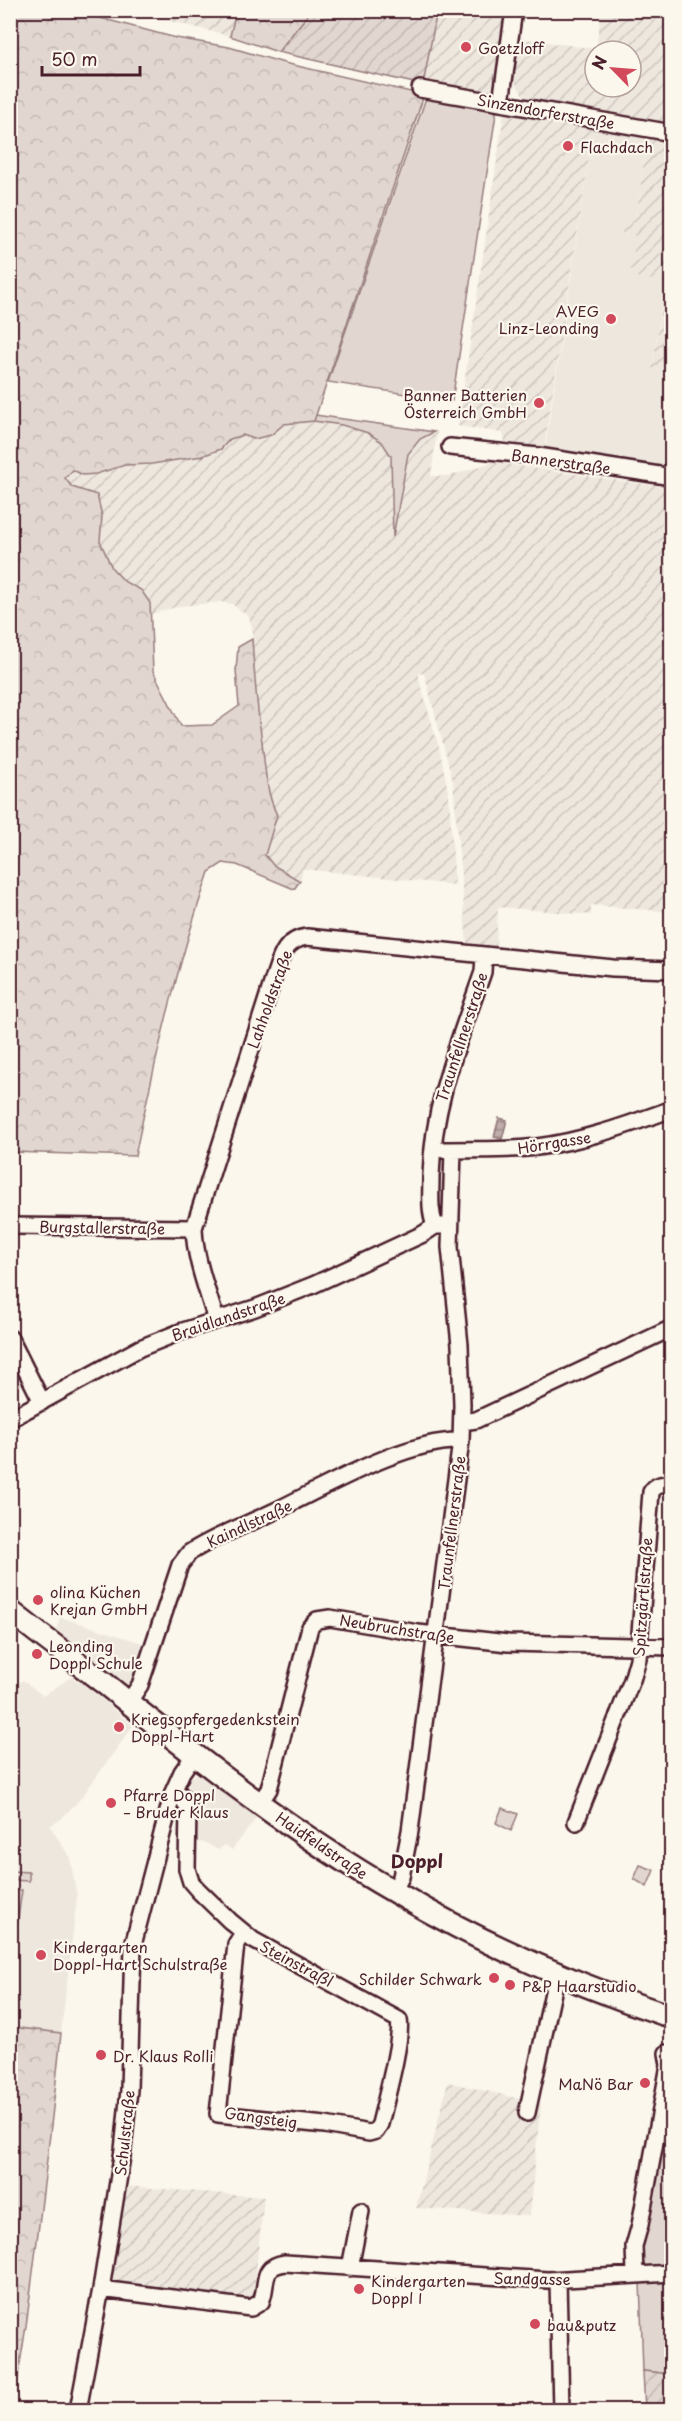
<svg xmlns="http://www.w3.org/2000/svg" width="682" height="2421" viewBox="0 0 682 2421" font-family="'Playpen Sans',sans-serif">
	<defs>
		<pattern id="industrial-furrows" width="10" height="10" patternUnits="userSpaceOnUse" patternTransform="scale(1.5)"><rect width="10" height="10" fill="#eee7de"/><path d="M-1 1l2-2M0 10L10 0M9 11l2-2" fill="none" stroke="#cec6bf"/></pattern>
		<pattern id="forest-crowns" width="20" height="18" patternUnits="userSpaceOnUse" patternTransform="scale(1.5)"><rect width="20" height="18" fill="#e2d7d0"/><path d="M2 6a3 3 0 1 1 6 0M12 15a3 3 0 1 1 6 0" fill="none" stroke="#c3b8b3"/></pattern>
		<pattern id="garden-furrows" width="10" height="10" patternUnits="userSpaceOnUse" patternTransform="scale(1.5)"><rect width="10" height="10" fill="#e2d7d0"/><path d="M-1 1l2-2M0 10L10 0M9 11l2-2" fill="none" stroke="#c3b8b3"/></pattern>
		<pattern id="water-rules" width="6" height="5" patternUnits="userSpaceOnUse" patternTransform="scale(1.5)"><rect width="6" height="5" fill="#bfadaa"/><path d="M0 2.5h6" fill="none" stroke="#9d8c8b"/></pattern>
	</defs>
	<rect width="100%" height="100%" fill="#fbf7ec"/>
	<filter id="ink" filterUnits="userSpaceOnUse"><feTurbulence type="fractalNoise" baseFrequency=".0167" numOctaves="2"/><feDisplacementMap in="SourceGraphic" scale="12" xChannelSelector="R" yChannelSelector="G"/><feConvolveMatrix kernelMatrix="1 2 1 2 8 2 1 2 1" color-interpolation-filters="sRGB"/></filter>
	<g filter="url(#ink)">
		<path fill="#eee7de" d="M594,126l62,12 -10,8 -10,71 -14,17 14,2 29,45 -13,88 19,4v94l-126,-18z
			M60,1617l88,28 -13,38 -9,5 -69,-58z
			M71,1677l18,11 44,38 -52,72 -21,22 -10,6 20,32 7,39 -16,136 -50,-6v-57l11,-79 -11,-1v-201l12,-9 20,16z
			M197,1774l60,43 -25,33 -7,-5 -7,5 -12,-7 -13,-1 -4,-46 -3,-7 2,-1 2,-10z"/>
		<path fill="url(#industrial-furrows)" fill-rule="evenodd" d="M130,11h106l-6,25z
			M437,11h71l-12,78 -4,4 -5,2 -64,-10z
			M601,11h70v112l-144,-23 -15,-21 6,-41 78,11zM595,51h36v36h-36z
			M507,110l87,16 -50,323 -39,-7 -2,-9 -45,-7 46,-314z
			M656,138l15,3v232l-19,-3 13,-88 -35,-6 6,-40 -14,-2 3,-18 11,1 10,-71z
			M309,420l33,5 26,8 14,9 9,13 2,78 15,-79 12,-15 17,-8 -6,45h19l42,-14 179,26v424l-80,-7v10l-93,-8 -2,42 -29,-3 -14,-164 -29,-109 -5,1v5l21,72 9,45 6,89 -152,-16 -3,12 -27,-16 -8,-10 12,-40 -7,-13 -6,-41 -10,-85 -2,-50 -3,-9 -17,-13 -11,-2 -41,4 -29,8 -1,-11 -9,-13 -16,-8 -13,-14 -12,-27 2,-25 -15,-25 -15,-4 -8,-9 9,-8 10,5 13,-1 29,-9 27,-1 69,-15 9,-10 13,-4 11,4 17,-4 13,-11z
			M448,2082l93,22 -12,112 -113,-8z
			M125,2186l139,11 -11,101 -9,-1 -1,3 -129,-17 -4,-8z"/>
		<path fill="#e2d7d0" stroke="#967b7e" stroke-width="1.5" d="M427,95l70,12 -45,294 -124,-19z
			M315,415l119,17 -14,7 -12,15 -15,83 -2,-81 -9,-14 -14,-9 -26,-8 -28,-4z
			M502,1808l16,6 -7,17 -15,-8z
			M640,1865l14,5 -7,17 -13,-8z
			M11,1871l18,1v9l-18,-1z
			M665,2132h6v136l-25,1 -5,-3 -2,-19 5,-2z
			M671,2278v96l-28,-3 -3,-91z"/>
		<path fill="url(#forest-crowns)" stroke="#967b7e" stroke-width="1.5" d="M10,11h64l102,27 53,9 55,16 140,32 -110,326 -30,3 -13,11 -17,4 -11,-4 -13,4 -9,10 -19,7 -50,8 -27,1 -29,9 -13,1 -10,-5 -8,8 7,9 25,8 5,21 -2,25 12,27 13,14 16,8 9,13 3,68 28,55 31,-1 27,-19 -3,-36 2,-23 14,-8c2,34 5,68 10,103 3,24 4,51 15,73l-12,40 8,10 27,16 -6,8 -57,-24 -14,-2 -14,9c-32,93 -54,188 -74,284l-124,-4z
			M236,11v-1l75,1 -33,41 -48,-16z
			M11,1890h11l-11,80 -1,-80z
			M11,2027l50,6c-9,93 -21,185 -33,278 -4,33 -11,66 -15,99h-3z"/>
		<path fill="url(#garden-furrows)" stroke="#967b7e" stroke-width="1.5" d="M311,11h126l-14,74 -145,-33z
			M643,2371l28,3v36h-26z"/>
		<path fill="url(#water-rules)" stroke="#907477" stroke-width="1.5" d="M499,1118l8,2 -5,19 -8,-2z"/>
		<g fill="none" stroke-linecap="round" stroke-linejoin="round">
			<g stroke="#4a1f2b" stroke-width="20">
				<path id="street" d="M420,89l252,44
					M501,102l13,-92
					M450,447l88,9 134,21
					M443,1150c32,-1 63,1 94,-3 47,-6 90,-22 135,-38
					M10,1226l184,2
					M435,1226c-6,-16 -4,-32 -4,-50 2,-75 28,-134 52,-204l1,-17
					M216,1320c-9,-31 -21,-60 -22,-92l79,-248c7,-20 10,-40 34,-43l306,31 59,2
					M10,1338l32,64
					M10,1419l130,-71 40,-16 75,-24 58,-23 110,-51 12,-8h15
					M462,1422l14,-2 196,-92
					M128,1703l12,-18 40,-120 9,-12c26,-17 57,-28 86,-42 50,-24 132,-72 186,-70
					M173,1792l8,3 7,13 -1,61 4,13 7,8 32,31 23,19 146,80c4,17 -14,83 -19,104l-4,7 -7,2 -44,-8 -107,-11 18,-170 7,-11
					M260,1803l9,-14 41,-162 7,-7 13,-2 88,15 90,10 164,4
					M576,1822l56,-142 6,-21 13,-167c5,-8 12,-8 21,-8
					M393,1892l8,-15 9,-46 51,-390 1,-36 -2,-60 -10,-98 3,-97
					M527,2113l28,-130 5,-9
					M350,2268l11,-57
					M635,2275l-1,-29 6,-21 29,-160 -2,-12
					M558,2280l3,130
					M101,2289l150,19 10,-6c8,-19 -2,-35 24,-39l263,17 124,-7
					M78,2410l23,-121 22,-139 6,-60 4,-145 40,-153 9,-20 12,-17"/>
			</g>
			<g stroke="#4a1f2b" stroke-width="26">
				<path id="secondary" d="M10,1611c31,25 63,48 94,72 93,75 187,149 291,209 86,51 181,93 277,125"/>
			</g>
			<use href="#street" stroke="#fbf7ec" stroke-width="15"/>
			<use href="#secondary" stroke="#fbf7ec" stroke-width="21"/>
		</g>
	</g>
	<g fill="#d1495b" stroke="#fbf7ec" stroke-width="2">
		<circle cx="466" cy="47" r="6"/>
		<circle cx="568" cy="146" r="6"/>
		<circle cx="611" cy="319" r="6"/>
		<circle cx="539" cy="403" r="6"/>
		<circle cx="38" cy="1600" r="6"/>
		<circle cx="37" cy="1654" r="6"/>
		<circle cx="119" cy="1727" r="6"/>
		<circle cx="111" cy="1803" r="6"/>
		<circle cx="41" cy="1955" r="6"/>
		<circle cx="494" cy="1978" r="6"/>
		<circle cx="510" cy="1985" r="6"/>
		<circle cx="101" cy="2055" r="6"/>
		<circle cx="645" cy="2083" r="6"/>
		<circle cx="359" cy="2289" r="6"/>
		<circle cx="535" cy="2324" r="6"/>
	</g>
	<g text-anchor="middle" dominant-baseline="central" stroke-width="4.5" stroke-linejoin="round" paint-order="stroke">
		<g font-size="15" fill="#4a1f2b" stroke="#fbf7ec" text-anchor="start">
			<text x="478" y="47">Goetzloff</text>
			<text x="580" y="146">Flachdach</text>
			<text x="599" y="310" text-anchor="end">AVEG<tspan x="599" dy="17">Linz-Leonding</tspan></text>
			<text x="527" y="394" text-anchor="end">Banner Batterien<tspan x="527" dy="17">Österreich GmbH</tspan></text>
			<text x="50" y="1591">olina Küchen<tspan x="50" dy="17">Krejan GmbH</tspan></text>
			<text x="49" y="1645">Leonding<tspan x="49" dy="17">Doppl Schule</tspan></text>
			<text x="131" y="1718">Kriegsopfergedenkstein<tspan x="131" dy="17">Doppl-Hart</tspan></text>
			<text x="123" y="1794">Pfarre Doppl<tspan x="123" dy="17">– Bruder Klaus</tspan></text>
			<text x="53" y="1946">Kindergarten<tspan x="53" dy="17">Doppl-Hart Schulstraße</tspan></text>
			<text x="482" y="1978" text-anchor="end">Schilder Schwark</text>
			<text x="522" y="1985">P&amp;P Haarstudio</text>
			<text x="113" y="2055">Dr. Klaus Rolli</text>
			<text x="633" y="2083" text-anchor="end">MaNö Bar</text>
			<text x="371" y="2280">Kindergarten<tspan x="371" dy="17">Doppl I</tspan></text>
			<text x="547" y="2324">bau&amp;putz</text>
		</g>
		<g font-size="15" fill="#4a1f2b" stroke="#fbf7ec">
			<text transform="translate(546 111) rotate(10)">Sinzendorferstraße</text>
			<text transform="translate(561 461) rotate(8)">Bannerstraße</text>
			<text transform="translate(269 999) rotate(-70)">Lahholdstraße</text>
			<text transform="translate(461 1037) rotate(-72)">Traunfellnerstraße</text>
			<text transform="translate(554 1142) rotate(-9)">Hörrgasse</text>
			<text transform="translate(102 1227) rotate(1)">Burgstallerstraße</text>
			<text transform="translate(228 1316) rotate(-19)">Braidlandstraße</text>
			<text transform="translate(249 1523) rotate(-25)">Kaindlstraße</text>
			<text transform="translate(451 1523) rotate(-83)">Traunfellnerstraße</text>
			<text transform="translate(642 1597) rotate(-86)">Spitzgärtlstraße</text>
			<text transform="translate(397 1628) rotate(9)">Neubruchstraße</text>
			<text transform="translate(322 1845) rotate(34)">Haidfeldstraße</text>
			<text transform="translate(297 1963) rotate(28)">Steinstraßl</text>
			<text transform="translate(261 2117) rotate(8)">Gangsteig</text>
			<text transform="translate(124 2133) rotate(-84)">Schulstraße</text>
			<text transform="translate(532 2278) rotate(1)">Sandgasse</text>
		</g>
		<g font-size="18" font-weight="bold" fill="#4a1f2b" stroke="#fbf7ec">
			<text x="417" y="1860">Doppl</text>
		</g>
	</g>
	<rect width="682" height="2421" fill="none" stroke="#fbf7ec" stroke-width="36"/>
	<rect x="18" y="18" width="646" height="2385" fill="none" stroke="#4a1f2b" stroke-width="2" filter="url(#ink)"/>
	<g transform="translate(613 69) rotate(295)"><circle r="28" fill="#fbf7ec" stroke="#b4a19f" stroke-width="1.5"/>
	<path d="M0-4.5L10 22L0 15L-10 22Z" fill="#d1495b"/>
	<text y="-9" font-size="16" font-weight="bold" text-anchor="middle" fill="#4a1f2b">N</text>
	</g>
	<path d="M42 66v9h98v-9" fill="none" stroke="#4a1f2b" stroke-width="3"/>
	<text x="51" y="66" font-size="18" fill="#4a1f2b" stroke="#fbf7ec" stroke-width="4.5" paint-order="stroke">50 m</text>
</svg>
